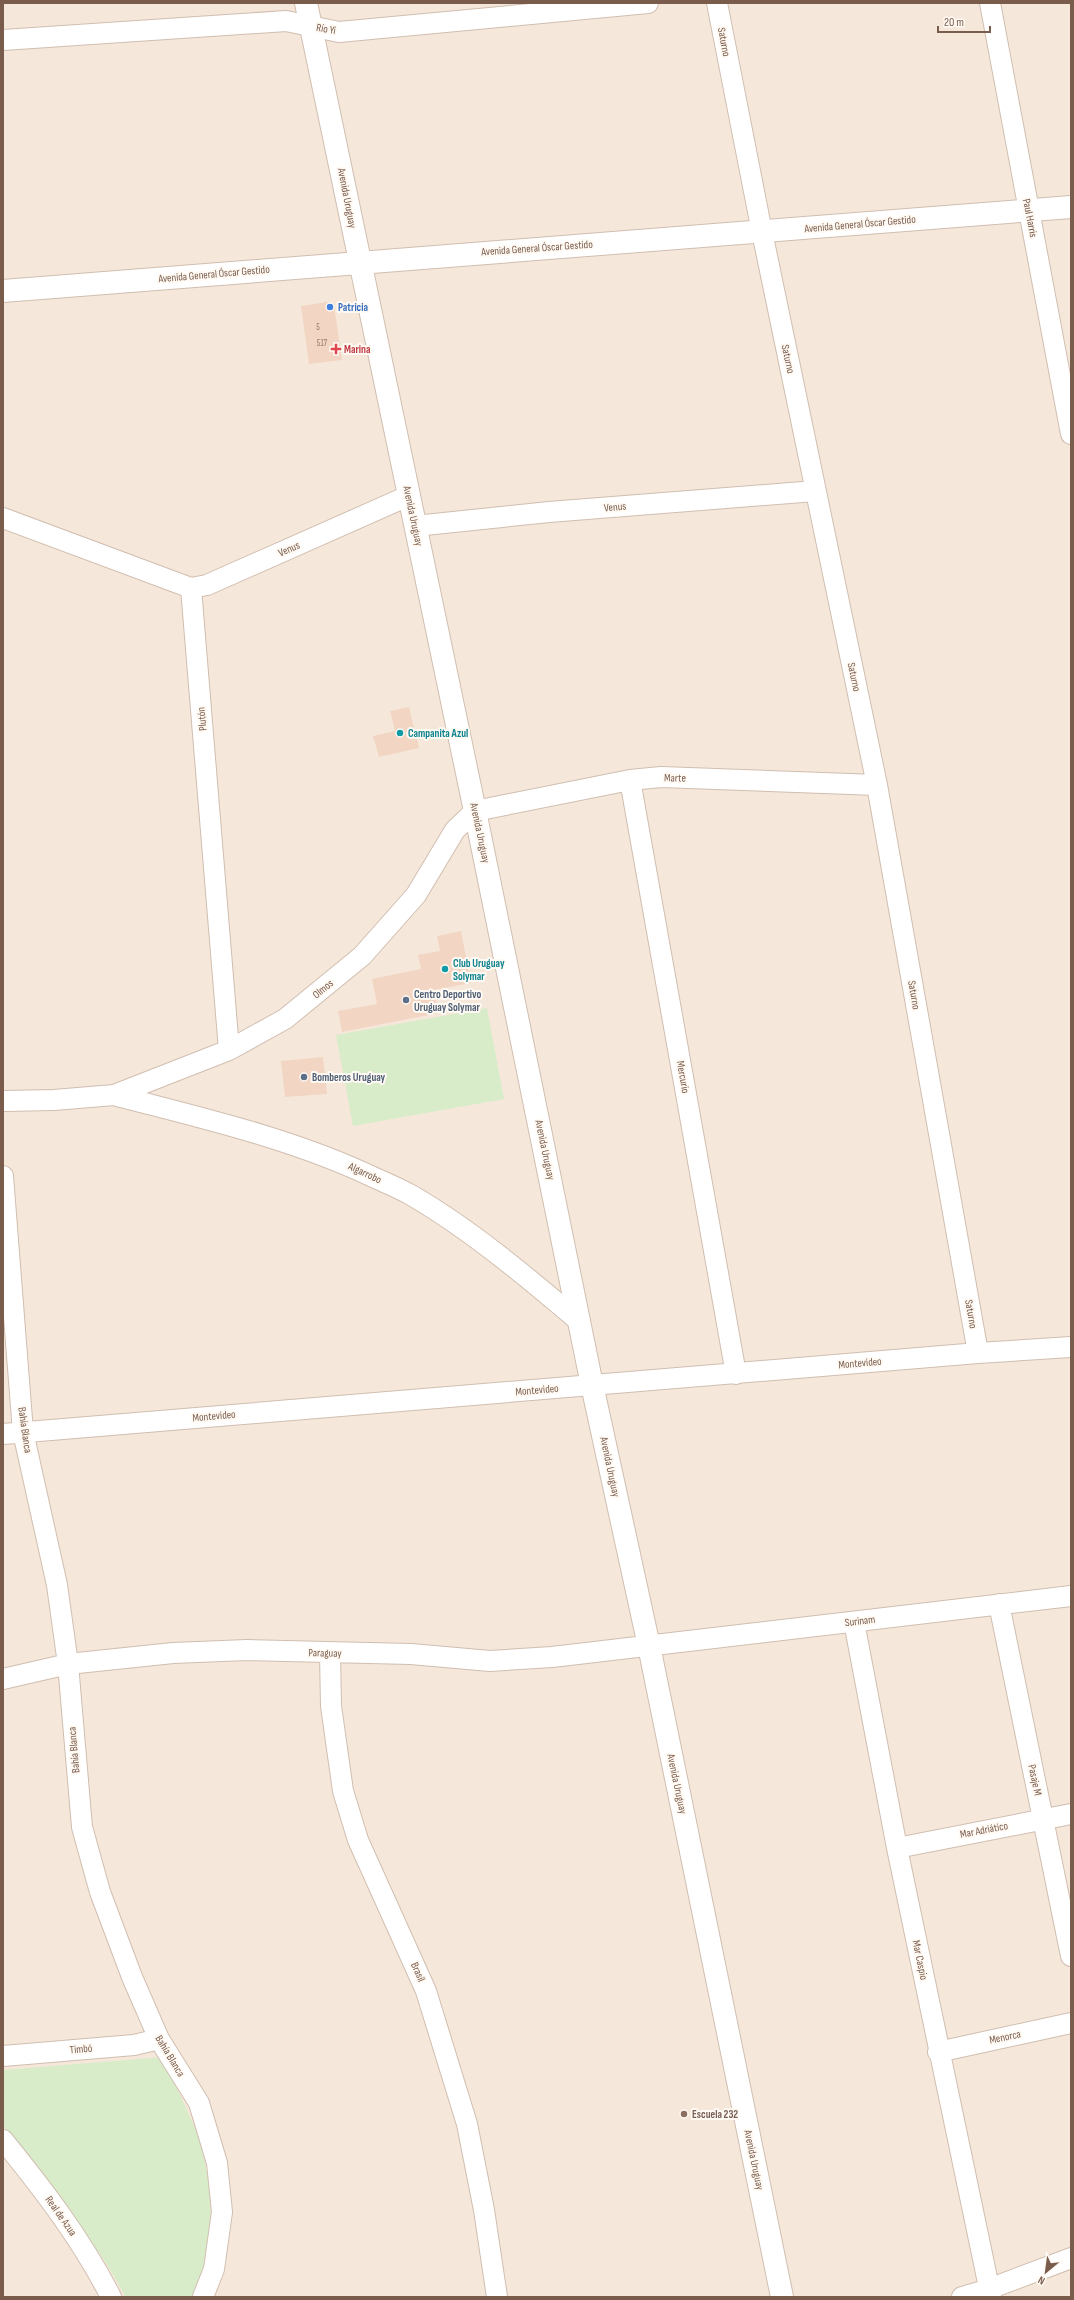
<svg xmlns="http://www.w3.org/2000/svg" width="1074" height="2300" viewBox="0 0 1074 2300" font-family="'Sofia Sans Condensed',sans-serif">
	<rect width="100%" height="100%" fill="#fdf6ec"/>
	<path fill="#f5e8da" d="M3,3h1068v2294h-1068z"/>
	<path fill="#d8ecc9" d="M487,1008l17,91 -151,27 -17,-91z
		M163,2057l37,82 10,48 1,42 -6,41 -11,27h-69c-10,-22 -25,-42 -38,-62 -26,-38 -52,-75 -84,-109v-56z"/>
	<path fill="#f3d5c3" d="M327,302l7,3 8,55 -33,4 -8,-58z
		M409,707l10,41 -40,9 -6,-21 22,-5 -5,-20z
		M461,931l10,52 -37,7 5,23 -97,19 -4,-21 39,-7 -5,-25 49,-10 -3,-14 22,-4 -3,-15z
		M323,1057l4,37 -42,3 -4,-36z"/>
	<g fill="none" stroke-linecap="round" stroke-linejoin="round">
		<g stroke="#d1beb0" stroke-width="22">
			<path id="minor" d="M717,3l45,229 115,553 101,568
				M990,3l81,431
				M3,40l283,-19 53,11 309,-29
				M3,518l188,70
				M415,526l134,-14 266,-21
				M191,588l38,462
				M191,588l16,-3 201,-89
				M630,780l106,594
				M114,1095c87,23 177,43 259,82 13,6 26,11 38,18 59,34 117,83 169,127
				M3,1101l51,-1 60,-5 115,-45 56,-31 77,-63 54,-61 39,-65 20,-19 155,-31 31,-3 216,8
				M3,1176l20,256 34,153 11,79 14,163 18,65 32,85 27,62 40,64 18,60 5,49 -8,57 -11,28
				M3,1434l975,-81 93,-6
				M999,1604l72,352
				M854,1622l43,226 94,449
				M330,1653l1,53 12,85 15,49 68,151 41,133 17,86 13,87
				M3,1679l65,-15 105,-11 74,-3 164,4 79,7 62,-4 519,-61
				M897,1848l174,-34
				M938,2052l133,-29
				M3,2056l131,-11 25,-6
				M3,2140c40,49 79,100 108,157
				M962,2297l27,-8 82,-31"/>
		</g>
		<g stroke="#d1beb0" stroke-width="24">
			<path id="tertiary" d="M306,3l169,808 117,574 57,261 133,651
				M3,291l1068,-84"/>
		</g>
		<use href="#minor" stroke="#fff" stroke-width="20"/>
		<use href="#tertiary" stroke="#fff" stroke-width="22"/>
	</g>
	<circle fill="#3f7fe0" stroke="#fffaf3" stroke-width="1.5" cx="330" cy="307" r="4"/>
	<path fill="#e0444e" stroke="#fffaf3" stroke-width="1.5" d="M334 343h4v4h4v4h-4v4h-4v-4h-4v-4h4z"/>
	<g fill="#0f9aa8" stroke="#fffaf3" stroke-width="1.5">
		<circle cx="400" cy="733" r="4"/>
		<circle cx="445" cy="969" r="4"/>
	</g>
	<g fill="#5c6f8a" stroke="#fffaf3" stroke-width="1.5">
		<circle cx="406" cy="1000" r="4"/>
		<circle cx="304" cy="1077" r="4"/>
	</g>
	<circle fill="#8d6e63" stroke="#fffaf3" stroke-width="1.5" cx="684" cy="2114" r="4"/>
	<g text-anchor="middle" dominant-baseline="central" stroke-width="4" stroke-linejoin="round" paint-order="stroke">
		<g font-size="9" fill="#987a6a">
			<text x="318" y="327">5</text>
			<text x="322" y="343">517</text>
		</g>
		<g font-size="11" fill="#7a5c4d" stroke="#fffaf3">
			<text transform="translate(326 29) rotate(10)">Río Yi</text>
			<text transform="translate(724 42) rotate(79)">Saturno</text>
			<text transform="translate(347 198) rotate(79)">Avenida Uruguay</text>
			<text transform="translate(1030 218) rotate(79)">Paul Harris</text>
			<text transform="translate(860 224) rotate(-5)">Avenida General Óscar Gestido</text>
			<text transform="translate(537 248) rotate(-4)">Avenida General Óscar Gestido</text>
			<text transform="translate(214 274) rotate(-5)">Avenida General Óscar Gestido</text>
			<text transform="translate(788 359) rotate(78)">Saturno</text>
			<text transform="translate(615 507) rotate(-5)">Venus</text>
			<text transform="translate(413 516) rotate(78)">Avenida Uruguay</text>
			<text transform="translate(289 549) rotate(-24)">Venus</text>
			<text transform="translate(854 677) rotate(78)">Saturno</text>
			<text transform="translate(202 719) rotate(-95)">Plutón</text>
			<text transform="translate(675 778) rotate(1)">Marte</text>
			<text transform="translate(480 833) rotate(78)">Avenida Uruguay</text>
			<text transform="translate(323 989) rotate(-39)">Olmos</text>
			<text transform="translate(914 995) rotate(80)">Saturno</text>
			<text transform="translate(683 1077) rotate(80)">Mercurio</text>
			<text transform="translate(545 1150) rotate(78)">Avenida Uruguay</text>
			<text transform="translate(365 1173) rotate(25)">Algarrobo</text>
			<text transform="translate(971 1314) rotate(80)">Saturno</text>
			<text transform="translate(860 1363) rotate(-5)">Montevideo</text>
			<text transform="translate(537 1390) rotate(-5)">Montevideo</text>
			<text transform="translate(214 1416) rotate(-5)">Montevideo</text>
			<text transform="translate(25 1430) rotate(82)">Bahía Blanca</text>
			<text transform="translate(610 1467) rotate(78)">Avenida Uruguay</text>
			<text transform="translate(860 1621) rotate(-7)">Surinam</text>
			<text transform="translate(325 1653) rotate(1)">Paraguay</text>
			<text transform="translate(74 1750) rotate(-95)">Bahía Blanca</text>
			<text transform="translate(1035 1780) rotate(78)">Pasaje M</text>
			<text transform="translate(677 1784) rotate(78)">Avenida Uruguay</text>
			<text transform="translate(984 1830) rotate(-11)">Mar Adriático</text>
			<text transform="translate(920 1960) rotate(78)">Mar Caspio</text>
			<text transform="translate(418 1972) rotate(66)">Brasil</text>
			<text transform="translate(1005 2037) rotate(-12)">Menorca</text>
			<text transform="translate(81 2049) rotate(-5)">Timbó</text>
			<text transform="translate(170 2056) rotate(59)">Bahía Blanca</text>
			<text transform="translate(754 2160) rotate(78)">Avenida Uruguay</text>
			<text transform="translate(61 2216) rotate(55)">Real de Azua</text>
		</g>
		<g font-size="11" font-weight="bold" fill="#366cbe" stroke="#fffaf3" text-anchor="start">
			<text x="338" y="307">Patricia</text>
		</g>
		<g font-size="11" font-weight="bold" fill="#be3a42" stroke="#fffaf3" text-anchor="start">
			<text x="344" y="349">Marina</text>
		</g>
		<g font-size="11" font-weight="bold" fill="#0d838f" stroke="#fffaf3" text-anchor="start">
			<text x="408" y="733">Campanita Azul</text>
			<text x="453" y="963">Club Uruguay<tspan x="453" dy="13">Solymar</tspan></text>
		</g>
		<g font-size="11" font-weight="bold" fill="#4e5e75" stroke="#fffaf3" text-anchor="start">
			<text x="414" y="994">Centro Deportivo<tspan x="414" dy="13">Uruguay Solymar</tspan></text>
			<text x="312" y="1077">Bomberos Uruguay</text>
		</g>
		<g font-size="11" font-weight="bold" fill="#785e54" stroke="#fffaf3" text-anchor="start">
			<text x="692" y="2114">Escuela 232</text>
		</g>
	</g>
	<rect width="1074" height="2300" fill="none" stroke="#7a5c4d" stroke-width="8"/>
	<g transform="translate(1046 2272) rotate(209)" stroke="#fffaf3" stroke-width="3" paint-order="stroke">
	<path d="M0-3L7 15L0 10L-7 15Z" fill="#7a5c4d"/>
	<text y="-6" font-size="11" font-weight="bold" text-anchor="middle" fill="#7a5c4d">N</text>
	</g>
	<path d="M938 26v6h52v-6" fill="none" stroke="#7a5c4d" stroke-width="2"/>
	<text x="944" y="26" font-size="12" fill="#7a5c4d" stroke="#fffaf3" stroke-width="3" paint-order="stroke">20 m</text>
</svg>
